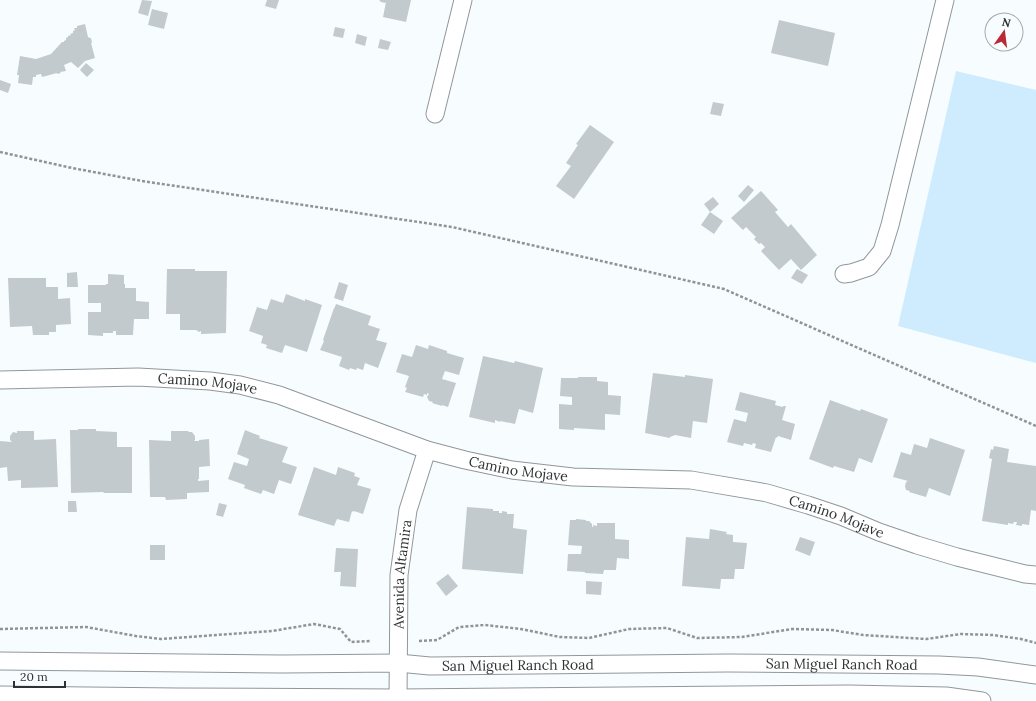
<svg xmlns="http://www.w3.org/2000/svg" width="1036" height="701" viewBox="0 0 1036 701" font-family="Lora,serif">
	<rect width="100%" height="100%" fill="#f7fcff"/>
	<path fill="#ceecfd" d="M956,71l80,19v273l-138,-37z"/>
	<path fill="#c2cace" d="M142,0l10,1 -4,15 -10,-3z
		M267,0h12l-3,9 -11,-3z
		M379,0h32l-5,22 -23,-5 3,-15 -1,1 -4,-1z
		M152,9l16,4 -4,16 -16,-4z
		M779,20l56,13 -7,33 -57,-13z
		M85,24l3,13 2,1h1l1,5h-1l4,15 -10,3 -7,7 -7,-6 -7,3 2,6 -6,1 1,1 -4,1v-1l-15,4 -1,-3 -5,1v2h-3l-1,8 -14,-2 1,-8h-2l3,-19 16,3 15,-5 11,-12h2v-1l2,-1v-2l2,-1v-1l3,-1 -1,-1 3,-1v-2l2,-1 -1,-2h3v-2z
		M335,27l10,2 -2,9 -10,-2z
		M357,34l10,3 -2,9 -10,-3z
		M380,39l11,3 -3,8 -10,-2z
		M86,63l8,7 -7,7 -7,-7z
		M0,80l11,4 -3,9 -8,-3z
		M713,102l11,2 -3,12 -11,-2z
		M590,125l24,17 -40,57 -18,-13 15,-20 -5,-3 12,-18 -2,-1z
		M748,185l6,5 -10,12 -6,-6z
		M761,191l17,19 -3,2 13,15 3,-3 26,31 -16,15 -10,-11 -12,11 -18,-19 4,-4 -4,-4 -2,1 -5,-5 2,-2 -10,-10 -3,3 -12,-12z
		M713,197l6,7 -9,8 -6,-8z
		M710,212l13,9 -9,13 -13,-9z
		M167,269h28v2h32l-1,62 -25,1v-3l-2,1 -3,-2h-16v-16h-14z
		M797,269l11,6 -6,9 -11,-6z
		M77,272l1,15h-11v-14z
		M108,274l16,1v9h1v4h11v13l13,1v17h-15l-1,16h-17v-4h-3v2h-10v3l-15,-1v-23h13v-9h-13v-18h18v-1h2z
		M8,278h38v9h12v12l12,-1 1,26 -15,1v7h-7v3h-16l-1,-9 -22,1z
		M339,282l9,3 -5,16 -9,-3z
		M286,294l19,7v-2l17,6 -15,47 -22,-7 -3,8 -16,-5 1,-3 -6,-2 2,-7 -14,-5 8,-24 10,3 4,-11 12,4z
		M336,304l35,12 -3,9 12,4 -4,11 11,3 -9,25 -13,-5 -2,7 -6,-2 -1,2 -6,-2 -1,2 -10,-4 3,-9 -22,-7 4,-9 -1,-1 11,-32v1z
		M416,345l12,4 1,-4 18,6v2l17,5 -5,17 -14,-4 -3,8 14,4 -8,24 -6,-2v1l-10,-3 1,-1 -4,-1 -2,-4 2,-3 -2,-1v2l-3,-1 -1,3 -18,-5 2,-4 -2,-1 4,-11 -13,-4 6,-18 10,3z
		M483,356l31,7 1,-2 28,7 -10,45 -14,-4 -4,15 -15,-3v1l-5,-2v3l-26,-6z
		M653,373l32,4v-2l28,4 -6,44 -14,-2 -2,17 -16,-3 -5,2v1l-25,-5z
		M578,377h19v4l11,1v13l13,1 -1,19 -15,-1v16l-31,-2v2l-15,-1v-25l13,1v-8l-12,-1 1,-18h17z
		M740,392l36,9 -1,4 8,2v-1h3l-4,14 13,4 -4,16 -13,-4 -1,2 -1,-1 -5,15 -16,-4 1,-4 -3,-1 -1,2 -8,-2 -1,3 -16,-4 7,-23 12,3 2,-9 -13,-3z
		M830,400l30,11 1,-2 27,10 -16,44 -13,-5 -5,14 -20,-6 -1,2 -24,-9z
		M78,429h18v2l21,1v15h15v46h-28l-1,-1 -32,1 -1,-63h8z
		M245,430l15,6 -1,2 29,9 -6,15 15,5 -6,17 -12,-4 -5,14 -11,-4 -2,4 -17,-6 1,-3 -17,-6 6,-17 13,4 2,-7 -12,-5z
		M17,431h17v9l22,-1 2,48 -37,1v-8l-13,1 -1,-14 -7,1v-27l12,1 -2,-2v-4l3,-4 4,1z
		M171,431h18l-1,1h4l3,4v4l-1,1h5v-1l10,-1 1,27 -11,1v12h-1v2l11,-1v12l-22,1v6l-21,1 -1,-3h-15l-1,-57 22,1z
		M930,438l35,12 -15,46 -21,-8 -3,9 -17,-5 1,-1 -4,-1 -1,-4 1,-4 2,-1 -15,-4 8,-25 10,3 3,-11 13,4z
		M994,446l15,3 -2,13 29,4v45l-5,-1 -2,15 -7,-1v2l-6,-1 1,-3h-3l-1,2 -5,-1v2l-26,-4 10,-62 -3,-1 2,-9 2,1z
		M314,467l22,8 2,-8 17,6 -1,3 6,2 -3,7 14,4 -8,25 -9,-3v1l-2,-1 -3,11 -12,-3 -3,7 -36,-11z
		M68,501h8l1,11h-9z
		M219,503l8,2 -4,12 -7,-2z
		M467,507l26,2v2h6v2h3v-2l5,1v2h7l-1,14 14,2 -4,44 -61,-5z
		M576,519l10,1v1h3l3,3v3h1v-2l4,1v-3h18v16l14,1v19l-12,-1 -1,12h-12l-1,4 -18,-1v-1l-18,-1 1,-17h13l1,-8 -14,-1 2,-25h6z
		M710,529l17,3 -1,2 7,1v7l14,1 -3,26h-9l-1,10h-13l-1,10 -38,-3 4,-49 23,2z
		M800,537l15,5 -5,14 -15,-6z
		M150,545h15v15h-15z
		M336,548l22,1 -2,38 -16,-1 1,-14h-7z
		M448,574l10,12 -12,10 -10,-13z
		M586,581l16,1 -1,13 -15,-1z"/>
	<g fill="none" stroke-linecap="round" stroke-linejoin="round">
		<g stroke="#90979b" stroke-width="19">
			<g id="minor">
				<path d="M435,114l28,-114"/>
				<path d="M844,274l7,-1 18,-6 13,-16 8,-26 55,-225"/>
				<path id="s1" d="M0,380l138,-3 72,4 30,4 39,10 148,55 38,10 47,10 61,7 118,3 76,13 41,12 33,11 38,16 38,13 40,12 68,17 11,1"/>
				<path id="s2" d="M0,661l282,3 116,-1 32,3 298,-3 211,2 39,2 58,8"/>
				<path d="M0,695l177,2 221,1 451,-4 97,2 36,5"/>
				<path id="s3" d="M398,701l1,-126 9,-65 19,-60"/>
			</g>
		</g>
		<path stroke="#909495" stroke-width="2.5" stroke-dasharray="3 2" stroke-linecap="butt" d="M0,152l72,16 70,13 310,46 272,62 312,137
			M0,629l86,-2 50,9 25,3 111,-8 42,-7 26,5 11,13 20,-1
			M419,641l18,-1 22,-13 26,-2 36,4 39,8 29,1 40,-9 38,-1 30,10 45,-1 50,-8 40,1 31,5 63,4 35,-5 32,1 28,4 15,4"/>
		<use href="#minor" stroke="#fff" stroke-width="17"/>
	</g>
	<g text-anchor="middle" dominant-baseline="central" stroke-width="3.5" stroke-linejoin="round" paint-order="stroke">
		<g font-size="14" fill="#2f3233" stroke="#f7fcff">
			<text stroke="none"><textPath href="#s1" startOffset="208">Camino Mojave</textPath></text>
			<text stroke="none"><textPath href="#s1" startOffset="532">Camino Mojave</textPath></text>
			<text stroke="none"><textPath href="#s1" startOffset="856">Camino Mojave</textPath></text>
			<text stroke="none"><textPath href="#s3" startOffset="127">Avenida Altamira</textPath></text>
			<text stroke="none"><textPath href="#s2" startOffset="842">San Miguel Ranch Road</textPath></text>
			<text stroke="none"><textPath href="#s2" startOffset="518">San Miguel Ranch Road</textPath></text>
		</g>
	</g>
	<g transform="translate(1004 32) rotate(14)"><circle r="19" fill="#f7fcff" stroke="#a7abad"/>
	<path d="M0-3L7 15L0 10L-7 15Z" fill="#ba2935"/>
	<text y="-6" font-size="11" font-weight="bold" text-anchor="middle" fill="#2f3233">N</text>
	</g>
	<path d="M14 681v6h51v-6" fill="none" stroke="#2f3233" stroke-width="2"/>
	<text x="20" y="681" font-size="12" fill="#2f3233" stroke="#f7fcff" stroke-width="3" paint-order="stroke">20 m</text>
</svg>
